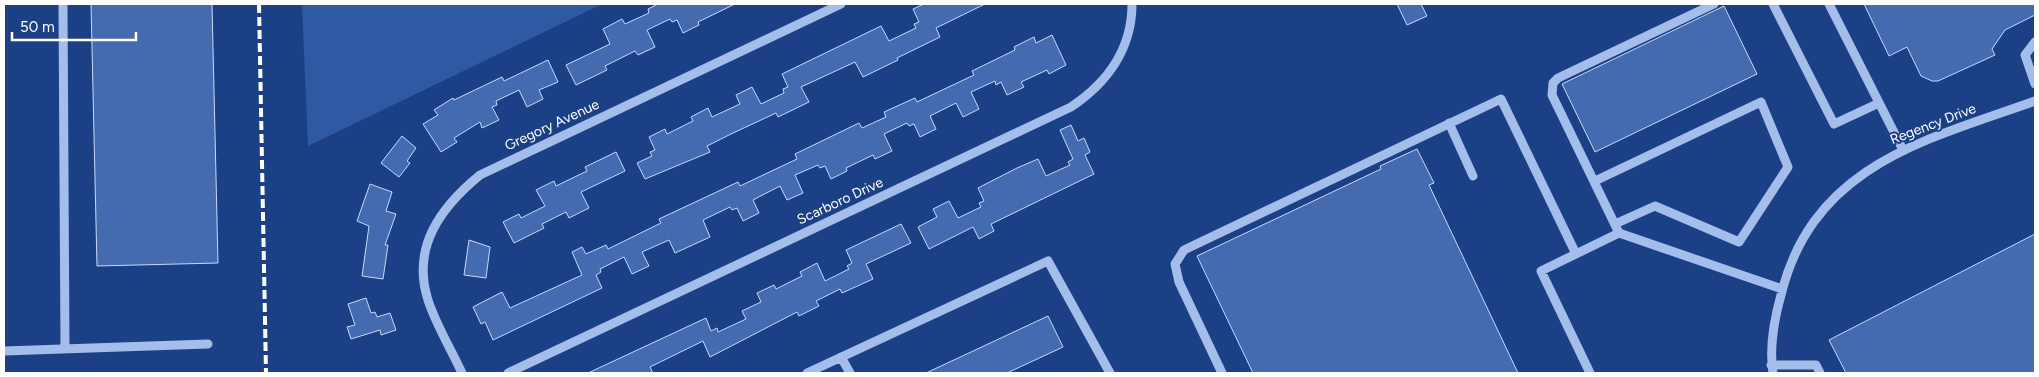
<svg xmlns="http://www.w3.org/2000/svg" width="2039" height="377" viewBox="0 0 2039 377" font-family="Figtree,sans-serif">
	<rect width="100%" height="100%" fill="#1c4086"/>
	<path fill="#2f59a3" d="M302,4h300l-294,142z"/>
	<path fill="#446aaf" stroke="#c8daf8" d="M91,4h121l6,259 -121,3z
		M658,4h77l-37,18 1,3 -16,8 -6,-13 -5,2 -2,-3 -23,11 8,17 -17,8 -3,-4 -30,15 2,4 -31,15 -10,-20 44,-21 -7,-15 19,-10 3,5 24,-11 -1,-4z
		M924,4h61l-49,24 4,9 -43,21 1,2 -35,17 -8,-15 -54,25 8,15 -31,15 -2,-4 -45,21 -24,12 3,6 -65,27 -8,-16 15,-7 -2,-4 5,-2 -6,-13 16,-8 2,5 26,-13 -2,-4 17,-9 4,9 28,-13 -4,-9 16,-8 9,17 23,-11 -1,-4 5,-2 -6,-13 99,-48 8,15 27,-13 -2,-4 5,-2 -6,-13z
		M1397,4h24l6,12 -20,9z
		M1864,4h171v11l-30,15 -13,19 3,6 -57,26h-6l-11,-5 -14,-29 -18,9z
		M1724,6l33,68 -162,78 -33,-68z
		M1052,35l14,30 -17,9 -2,-4 -26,12 3,5 -17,8 -6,-13 -5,3 -1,-4 -24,11 8,17 -16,8 -7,-14 -26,13 6,13 -16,8 -6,-13 -5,2 -2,-3 -23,11 8,17 -17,8 -2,-4 -27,13 1,3 -16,8 -6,-13 -5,2 -2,-3 -23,10 8,18 -16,7 -7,-14 -27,14 6,13 -16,8 -6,-13 -5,2 -2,-3 -27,13 7,17 -35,16 -6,-13 -27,12 7,14 -17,8 -8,-17 -24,12 1,3 -5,3 6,13 -109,52 -8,-18 -4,2 -8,-17 29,-15 8,16 72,-33 -10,-23 10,-5 4,7 20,-9 2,4 53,-26 -2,-4 79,-37 2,4 57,-27 -2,-5 64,-31 3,5 24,-11 -2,-5 31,-14 2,4 57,-27 -2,-4 43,-21 -1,-3 20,-10 2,6z
		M548,60l10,22 -19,8 4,9 -16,8 -8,-17 -23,11 1,4 -5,2 7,13 -17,8 -2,-6 -26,16 3,4 -16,10 -18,-28 15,-9 -4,-5 19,-12 1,2 48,-23 2,4z
		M1071,125l7,16 6,-3 6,14 -5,3 9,19 -103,50 3,7 -15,8 -6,-12 -44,22 -11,-22 19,-10 -4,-8 16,-8 9,17 23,-11 -2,-4 5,-2 -6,-13 39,-20 21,-9 8,17 24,-11 -2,-3 5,-3 -13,-29z
		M402,136l14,12 -9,13 3,2 -11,14 -18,-14z
		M1417,149l17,34 -5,2 89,188h-265l-56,-117 184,-87 -1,-3z
		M616,152l9,19 -44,21 8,16 -20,10 -3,-6 -24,12 2,4 -30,15 -11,-21 16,-8 2,4 24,-12 -9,-16 18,-9 2,5 31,-15 -2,-4z
		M370,184l22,8 -6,19 10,3 -11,31h3l-5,34 -21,-3 7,-50 -12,-5z
		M901,224l10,19 -45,21 7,15 -31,14 -2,-4 -24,12 3,5 -20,10 -2,-4 -87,45 -7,-16 -53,26 3,6h-65l118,-55 5,13 6,-3 1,4 28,-13 -4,-8 19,-9 -4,-9 17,-8 2,4 26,-13 -2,-4 17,-9 8,18 24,-12 -2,-3 5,-3 -6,-13z
		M2035,234v139h-189l-17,-33z
		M469,240l21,7 -4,31 -22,-3z
		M366,298l5,15 4,-1 2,5 13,-4 6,17 -15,5 -1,-5 -29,9 -4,-12 8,-2 -7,-21z
		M1048,316l15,31 -56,26h-81z"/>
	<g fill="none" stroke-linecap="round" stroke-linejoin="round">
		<path stroke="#a4bdeb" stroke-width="9" d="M63,4l2,345
			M1714,4l-156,74 -5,5 -1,12 67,138 163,56
			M1773,4l61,120 45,-21
			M1829,4l74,146
			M2035,42l-10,13 10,29
			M1449,123l24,53
			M1595,181l166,-79 27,65 -49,75 -84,-36 -40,18
			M4,351l204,-7
			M841,357l9,16
			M1771,365h45l4,8
			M462,373c-11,-24 -26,-48 -34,-73 -17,-53 13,-93 52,-125l361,-171
			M508,373l563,-266c36,-24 61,-58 61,-103
			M807,373l241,-112 62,112
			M1222,373l-43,-91 -4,-18 9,-14 317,-151 75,155
			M1590,373l-49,-102 78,-38
			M1773,373c-4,-26 1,-53 8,-78 32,-130 144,-155 254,-194"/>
		<path stroke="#fff" stroke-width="4" stroke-dasharray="9 4" stroke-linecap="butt" d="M259,4l7,369"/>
	</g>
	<g text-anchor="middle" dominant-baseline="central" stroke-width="4" stroke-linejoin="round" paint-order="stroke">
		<g font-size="14" fill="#fff" stroke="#1c4086">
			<text transform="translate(1933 124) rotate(-21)">Regency Drive</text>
			<text transform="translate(552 125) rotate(-25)">Gregory Avenue</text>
			<text transform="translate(840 201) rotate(-25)">Scarboro Drive</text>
		</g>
	</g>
	<rect width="2039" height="377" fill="none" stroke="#ffffff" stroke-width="10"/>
	<path d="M12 32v8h124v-8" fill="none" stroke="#ffffff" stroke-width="2.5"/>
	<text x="20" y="32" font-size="15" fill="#ffffff" stroke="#1c4086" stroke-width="4" paint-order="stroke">50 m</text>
</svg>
